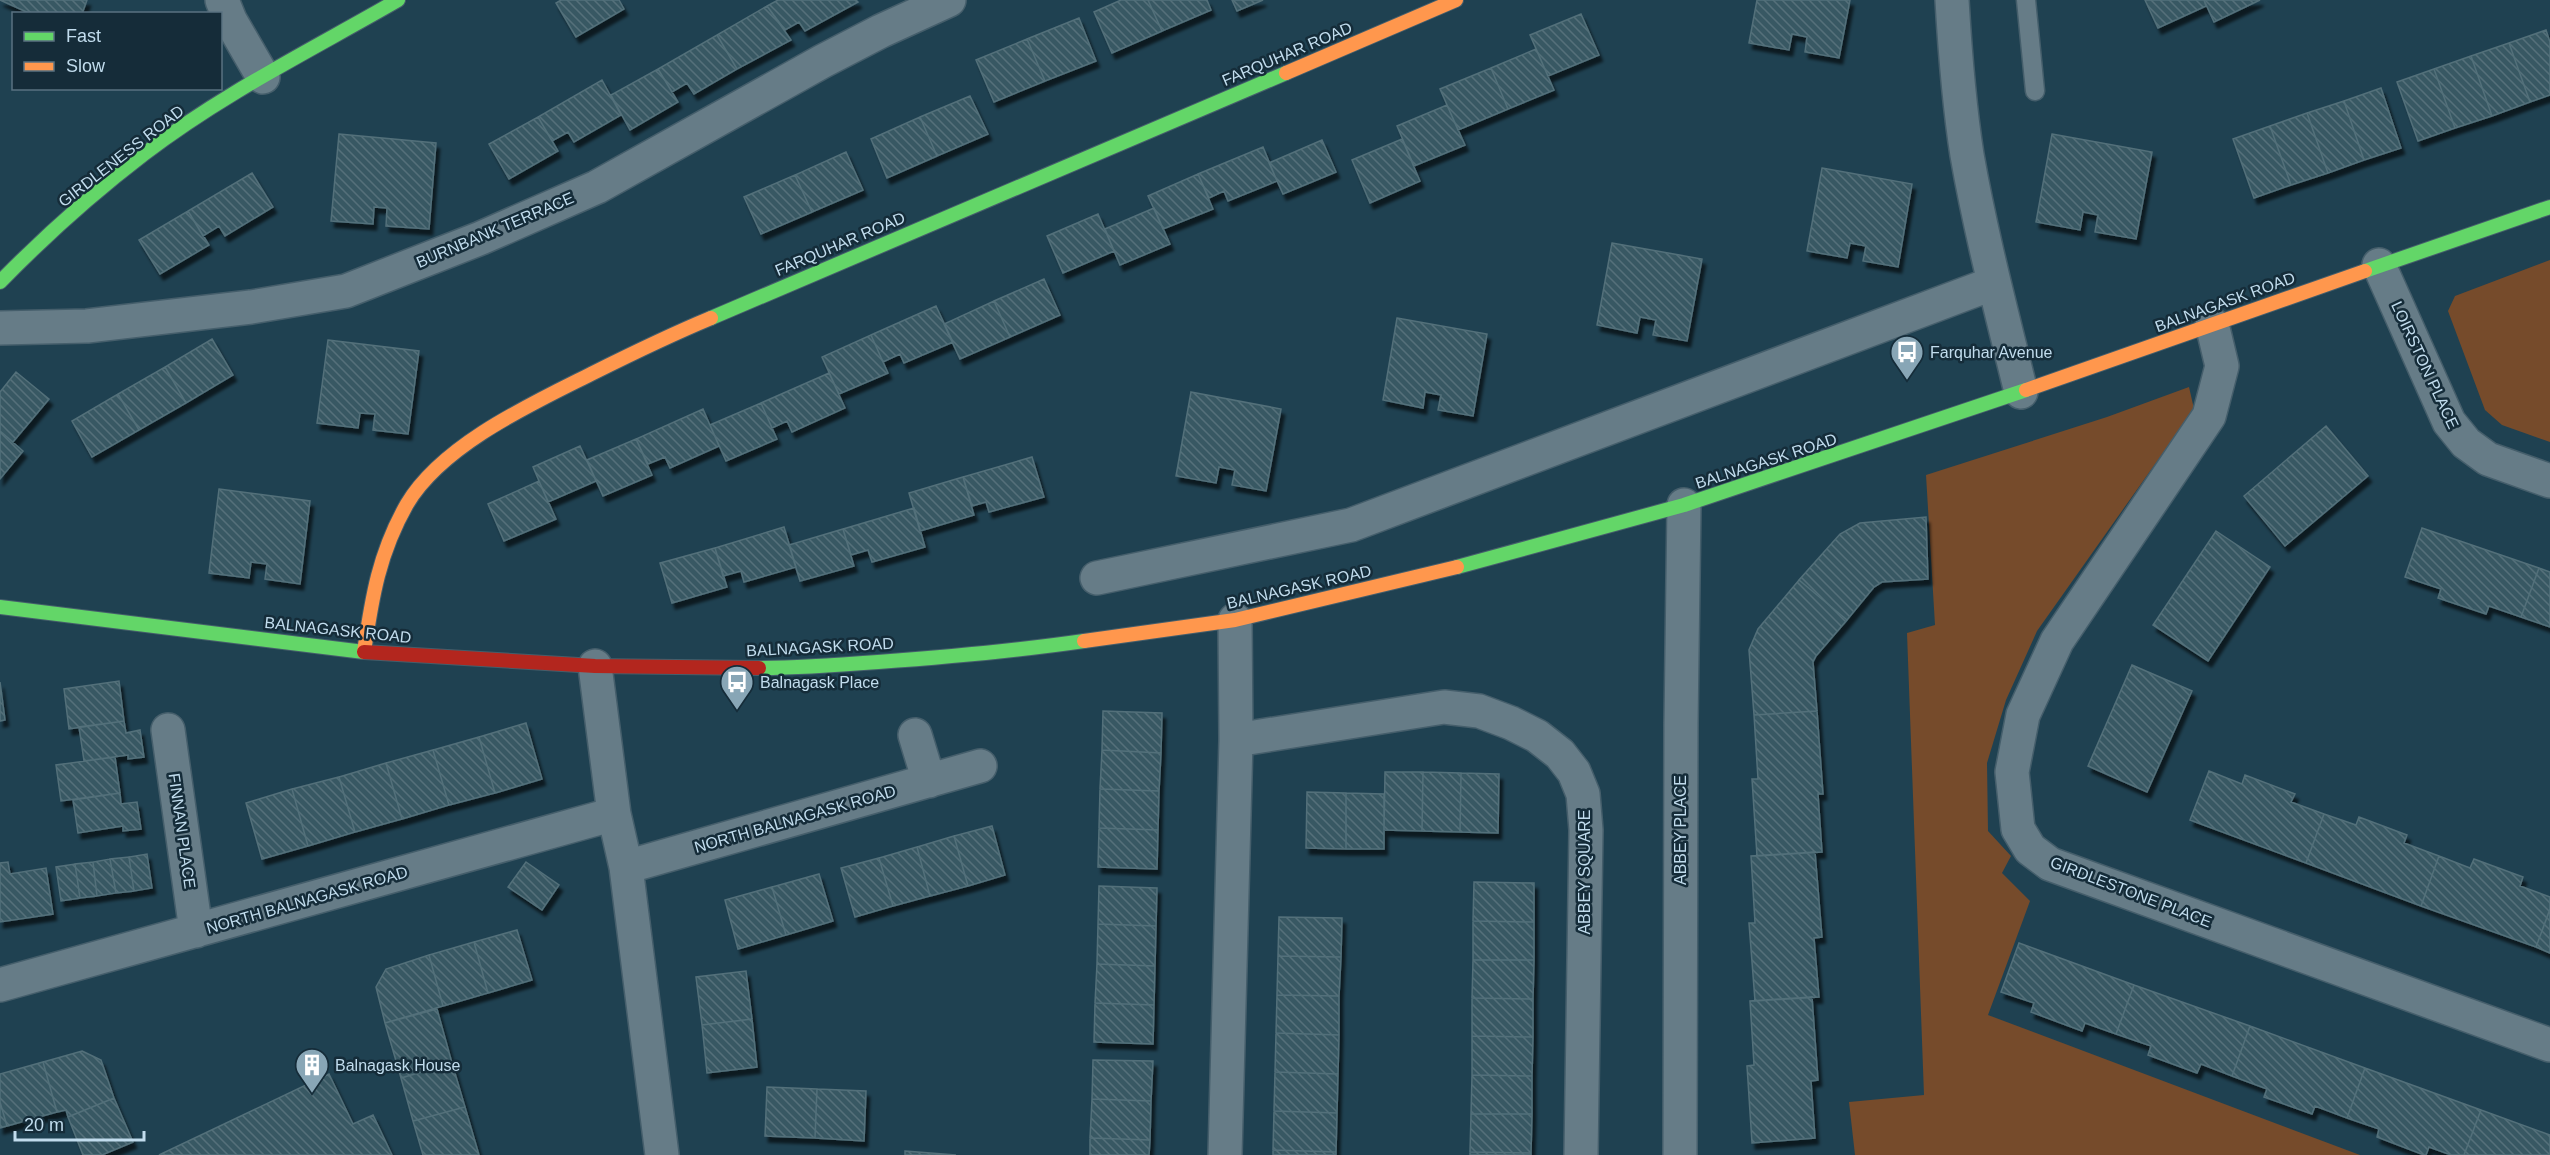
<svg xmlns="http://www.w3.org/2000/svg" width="2550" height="1155" viewBox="0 0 2550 1155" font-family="Arial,sans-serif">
	<defs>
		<pattern id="building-back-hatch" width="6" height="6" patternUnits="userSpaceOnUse" patternTransform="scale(1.5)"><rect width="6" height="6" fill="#395964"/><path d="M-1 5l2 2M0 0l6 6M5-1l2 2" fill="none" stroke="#54707a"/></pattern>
		<filter id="shadow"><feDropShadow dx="3.5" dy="6" stdDeviation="1.5" flood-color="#0009"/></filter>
	</defs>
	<rect width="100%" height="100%" fill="#1f4151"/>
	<path fill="#764b2b" d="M2550,260v182l-48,-17 -17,-15 -37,-99 7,-15z
		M2189,387l5,22 -157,222 -31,69 -19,63 1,68 23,25 -9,17 28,28 -42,114 372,140h-505l-6,-53 75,-7 -17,-462 28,-8 -9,-150 181,-58z"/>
	<path fill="url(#building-back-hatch)" stroke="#53707a" stroke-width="1.5" filter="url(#shadow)" d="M0,0h87l-5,14h-51z
		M561,0h58l5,9 -48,28 -20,-34z
		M856,0l2,2 -53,29 -6,-9 -14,8 -18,-24 11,-6z
		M1121,0h27l14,31 -50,22 -18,-41z
		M1148,0h59l4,10 -49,21z
		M1232,0h31l-26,11z
		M1757,0h93l-11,58 -34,-6 2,-15 -15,-3 -3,16 -40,-7z
		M2145,0h59l2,6 -48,22z
		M2204,0h56l-46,22z
		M767,6l24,34 -54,29 -20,-34z
		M1581,14l18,41 -51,21 -18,-41z
		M1079,18l17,43 -51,20 -18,-42z
		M2546,30l4,12v53l-20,7 -21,-59z
		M717,35l20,34 -43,25 -7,-11 -15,9 -14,-23z
		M1027,39l18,42 -51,21 -18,-42z
		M2509,43l21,59 -38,14 -21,-60z
		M1536,49l18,41 -46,19 -17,-41z
		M2471,56l21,60 -37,12 -21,-59z
		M1491,68l17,41 -50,21 -18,-41z
		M658,69l20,33 -48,28 -19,-35z
		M2434,69l21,59 -37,13 -21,-59z
		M602,80l19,35 -47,27 -6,-10 -16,9 -14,-24z
		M2381,88l20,60 -37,12 -20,-59z
		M970,96l18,38 -51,22 -17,-39z
		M2344,101l20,59 -36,13 -21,-60z
		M1447,105l18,40 -51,21 -17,-40z
		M2307,113l21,60 -37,12 -21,-59z
		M538,117l20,34 -49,28 -20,-35z
		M920,117l17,39 -50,22 -16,-39z
		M2270,126l21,59 -37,13 -21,-59z
		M339,134l97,9 -7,86 -43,-3 1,-18 -13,-1 -1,17 -42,-3z
		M2052,134l100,18 -16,87 -41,-7 3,-17 -15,-3 -3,18 -44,-8z
		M1402,139l18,42 -50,22 -18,-43z
		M1322,140l14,32 -53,22 -14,-31z
		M1263,147l14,34 -49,20 -4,-10 -15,7 -11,-24z
		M846,152l17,38 -51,22 -17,-37z
		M1822,168l90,16 -14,83 -35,-6 3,-15 -16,-3 -3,15 -40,-7z
		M252,173l21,34 -48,29 -6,-10 -16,10 -15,-25z
		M1198,174l15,35 -50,20 -15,-33z
		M795,175l17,37 -51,22 -17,-37z
		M1154,208l16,36 -50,21 -15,-36z
		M188,211l21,34 -49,29 -21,-34z
		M1098,214l16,37 -51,22 -16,-37z
		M1612,243l90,16 -15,82 -34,-6 3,-15 -16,-3 -3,16 -40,-8z
		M1044,279l16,36 -50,22 -16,-36z
		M994,301l16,36 -50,22 -16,-35z
		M936,306l17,36 -49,21 -4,-9 -17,8 -12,-27z
		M1397,318l90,16 -14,82 -35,-6 3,-15 -16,-3 -2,16 -40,-8z
		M871,335l17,38 -49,21 -17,-37z
		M212,339l21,36 -47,28 -21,-36z
		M328,340l91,11 -11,83 -35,-4 2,-16 -15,-1 -2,15 -41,-5z
		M165,367l21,36 -47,27 -21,-36z
		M16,372l33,27 -36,43 -13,-11v-39z
		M829,373l16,35 -53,24 -5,-11 -15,7 -11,-25z
		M1191,392l90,17 -15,82 -34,-6 3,-15 -16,-3 -3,16 -40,-7z
		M118,394l21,36 -47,27 -20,-36z
		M761,403l16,36 -51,22 -16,-36z
		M703,409l16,37 -49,22 -5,-11 -17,7 -12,-25z
		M2326,426l42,50 -83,70 -41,-50z
		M0,431l23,20 -23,28z
		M636,439l16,36 -49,21 -16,-36z
		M580,446l16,35 -48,21 -15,-35z
		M1032,457l12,40 -55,15 -3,-10 -14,4 -9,-29z
		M963,477l11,38 -54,16 -11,-38z
		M539,481l17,38 -52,22 -16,-37z
		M219,489l91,12 -10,83 -35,-5 2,-15 -16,-2 -2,16 -40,-5z
		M914,508l11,39 -53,15 -4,-12 -17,5 -8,-26z
		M1926,517l2,62 -46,3 -8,5 -27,33 -48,-40 41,-46 20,-11z
		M784,527l12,40 -52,15 -3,-11 -18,5 -8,-28z
		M2422,528l117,40 -18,49 -32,-11 -3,8 -48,-16 3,-9 -36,-12z
		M843,529l11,37 -54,15 -11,-36z
		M2216,531l54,36 -62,94 -55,-36z
		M715,548l12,39 -55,16 -12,-40z
		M2539,568l11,4v55l-29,-10z
		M1799,580l48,40 -31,36 -3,6 4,49 -63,4 -5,-65 9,-21z
		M2132,665l60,26 -45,101 -59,-26z
		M119,681l5,40 -55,8 -5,-40z
		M0,682l5,38 -5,1z
		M1103,711l59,2 -1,40 -59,-3z
		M1817,711l6,83h-5l4,58 -65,4 -5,-77h6l-4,-64z
		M124,721l2,12 14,-3 4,27 -16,2v-4l-44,6 -5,-34z
		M526,723l16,56 -47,14 -16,-56z
		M479,737l16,56 -46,12 -16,-55z
		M433,750l16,55 -47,14 -16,-56z
		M1102,750l59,3 -2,38 -59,-2z
		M115,757l5,36 -59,8 -5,-36z
		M386,763l16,56 -47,13 -16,-55z
		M2209,771l33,13 3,-9 50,19 -4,8 33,12 -18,49 -116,-43z
		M1385,772h38l-1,59 -38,-1z
		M1423,772l38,1 -1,59 -38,-1z
		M1461,773l38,1 -1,59 -38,-1z
		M339,777l16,55 -47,14 -16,-57z
		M292,789l16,57 -46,13 -16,-56z
		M1100,789l59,2 -1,39 -59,-2z
		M1307,792l39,1v56l-40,-1z
		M120,793l1,11 16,-2 4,27 -18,2v-5l-45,7 -5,-33z
		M1346,793l38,1v55h-38z
		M2324,814l32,11 3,-8 48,18 -3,8 35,13 -18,50 -115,-43z
		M992,826l13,49 -37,11 -14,-50z
		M1099,828l59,2 -1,39 -59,-2z
		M954,836l14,50 -38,10 -13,-49z
		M917,847l13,49 -37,10 -14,-48z
		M1815,852l7,85 -8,1 5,59 -64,4 -6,-78h6l-4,-67z
		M147,854l5,34 -18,3 -5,-34z
		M2439,856l31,12 4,-9 49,18 -3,9 30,11v12l-14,38 -115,-41z
		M129,857l5,34 -18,2 -6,-34z
		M879,858l14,48 -38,11 -14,-49z
		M110,859l6,34 -19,3 -4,-34z
		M8,862l2,12 36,-6 7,46 -53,8v-59z
		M93,862l4,34 -17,2 -5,-34z
		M526,862l33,23 -17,25 -34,-23z
		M75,864l5,34 -19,3 -5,-34z
		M819,874l14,47 -47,14 -14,-48z
		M1474,882l60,1v39l-61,-1z
		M1099,886l58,2 -1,38 -58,-2z
		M772,887l14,48 -48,14 -13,-49z
		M2550,909v44l-14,-6z
		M1279,917l63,1 -1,39 -63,-1z
		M1473,921l61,1v38h-61z
		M1098,924l58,2 -1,40 -58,-2z
		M517,930l15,50 -44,13 -14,-51z
		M474,942l14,51 -45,13 -14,-51z
		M2019,943l115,42 -18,49 -31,-11 -3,8 -51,-19 3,-9 -33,-11z
		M429,955l14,51 -58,17 -9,-36 10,-18z
		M1278,956l63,1 -2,39 -62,-1z
		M1473,960h61l-1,39 -61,-1z
		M1097,964l58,2 -1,39 -59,-2z
		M746,971l6,48 -50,6 -6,-48z
		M2134,985l116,41 -18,50 -31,-12 -4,9 -49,-18 3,-9 -35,-12z
		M1277,995l62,1v39l-63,-2z
		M1812,997l6,83 -7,1 4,57 -63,5 -5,-77 7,-1 -4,-64z
		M1472,998l61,1v38l-61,-1z
		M1095,1003l59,2 -1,39 -59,-2z
		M437,1009l15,54 -51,15 -16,-55z
		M752,1019l5,48 -50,6 -5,-48z
		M2250,1026l115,42 -18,50 -32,-12 -3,8 -48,-17 3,-8 -35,-13z
		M1276,1033l63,2 -1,39 -63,-2z
		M1472,1036l61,1 -1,39 -60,-1z
		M82,1051l19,9 13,38 -46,19 -2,-7 -9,2 -14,-50z
		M1093,1060l60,1 -2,40 -59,-2z
		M43,1062l14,50 -50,14 -7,-24v-28z
		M452,1063l13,44 -52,14 -12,-43z
		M2365,1068l116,42 -17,45h-13l-22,-8 -3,8h-2l-47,-18 2,-8 -32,-11z
		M1275,1072l63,2 -1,39 -63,-2z
		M329,1074l24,50 20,-9 19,40h-233z
		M1472,1075l60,1v38h-61z
		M767,1087l50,2 -2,49 -50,-2z
		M817,1089l49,2 -2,50 -49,-3z
		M114,1098l19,44 -31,13h-19l-15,-38z
		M1092,1099l59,2 -1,39 -60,-2z
		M0,1102l7,24 -7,2z
		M465,1107l14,48h-56l-10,-34z
		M2481,1110l69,25v20h-86z
		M1274,1111l63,2 -1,39 -63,-2z
		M1471,1114h61l-1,39 -61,-1z
		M1090,1138l60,2 -1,15h-59z
		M1273,1150l63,2v3h-63z
		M905,1151l51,4h-51z
		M1470,1152l61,1v2h-61z"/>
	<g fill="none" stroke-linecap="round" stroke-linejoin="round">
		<g stroke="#455e6b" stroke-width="21">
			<path id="lane" d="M2026,0l9,91"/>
		</g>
		<g stroke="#455e6b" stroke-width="36">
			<path id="street" d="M222,0l8,20 33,57
				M1952,0c3,52 7,104 15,155 14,80 35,159 54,237
				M2379,265l70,157 17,21 22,16 62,22
				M2212,324l10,42 -13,50 -152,225 -34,74 -11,57 6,57 12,20 20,15 500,181
				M0,328l87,-2 164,-19 95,-16 135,-53 116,-51 226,-126 58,-30 68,-31
				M1097,578l254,-53 643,-242
				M595,666l19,148 12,53 36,288
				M168,730l28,201
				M915,735l14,46
				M1236,740l208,-33 35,4 32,12 26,13 23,18 14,18 9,22 3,36 -5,325
				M626,867l354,-101
				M0,985l614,-171
				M1225,1155l11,-415 -1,-120
				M1680,1155l1,-430 3,-220"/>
		</g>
		<g stroke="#455e6b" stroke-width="16">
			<path id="fast" d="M2365,271l185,-64
				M0,282c45,-46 93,-89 144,-128 78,-60 169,-105 254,-154
				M711,318l575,-245
				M1457,567l227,-62 342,-115
				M0,607l364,45
				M759,668c40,0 80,-3 119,-6 69,-5 137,-11 206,-21"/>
		</g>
		<g stroke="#455e6b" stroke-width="16">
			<path id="slow" d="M1286,73l170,-73
				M2026,390l339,-119
				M1084,641l151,-21 222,-53
				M364,652c8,-55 15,-99 43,-148 35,-59 124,-100 184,-130 40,-20 79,-39 120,-56"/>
		</g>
		<g stroke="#455e6b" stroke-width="16">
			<path id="jam" d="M364,652l231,14 164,2"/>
		</g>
		<use href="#lane" stroke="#667c87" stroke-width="18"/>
		<use href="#street" stroke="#667c87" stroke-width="33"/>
		<use href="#fast" stroke="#63d668" stroke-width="14"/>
		<use href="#slow" stroke="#ff974d" stroke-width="14"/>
		<use href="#jam" stroke="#b3261e" stroke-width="14"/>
	</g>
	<defs>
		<g id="bus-pin" transform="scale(1.725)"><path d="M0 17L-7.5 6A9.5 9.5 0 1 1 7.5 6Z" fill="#88a6b6" stroke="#152c39"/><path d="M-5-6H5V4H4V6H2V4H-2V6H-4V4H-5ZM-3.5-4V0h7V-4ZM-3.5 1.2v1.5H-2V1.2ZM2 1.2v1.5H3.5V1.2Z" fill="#fff"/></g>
		<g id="building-pin" transform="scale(1.725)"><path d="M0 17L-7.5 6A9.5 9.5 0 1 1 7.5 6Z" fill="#88a6b6" stroke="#152c39"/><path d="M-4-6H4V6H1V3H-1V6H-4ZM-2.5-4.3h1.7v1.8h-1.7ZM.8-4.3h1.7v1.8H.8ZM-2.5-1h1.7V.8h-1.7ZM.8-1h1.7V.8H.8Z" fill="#fff"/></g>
	</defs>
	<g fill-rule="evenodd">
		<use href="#bus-pin" x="1907" y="352"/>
		<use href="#bus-pin" x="737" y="682"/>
		<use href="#building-pin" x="312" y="1065"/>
	</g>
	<g text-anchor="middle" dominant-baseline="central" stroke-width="5" stroke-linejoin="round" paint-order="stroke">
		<g font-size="16" fill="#c1dced" stroke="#152c39">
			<text transform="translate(1287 54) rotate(-23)">FARQUHAR ROAD</text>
			<text transform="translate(121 156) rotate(-38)">GIRDLENESS ROAD</text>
			<text transform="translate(495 230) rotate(-23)">BURNBANK TERRACE</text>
			<text transform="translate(840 244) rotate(-23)">FARQUHAR ROAD</text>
			<text transform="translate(2225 302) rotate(-20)">BALNAGASK ROAD</text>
			<text transform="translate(2425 365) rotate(65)">LOIRSTON PLACE</text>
			<text transform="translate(1766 461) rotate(-18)">BALNAGASK ROAD</text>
			<text transform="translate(1299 587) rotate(-13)">BALNAGASK ROAD</text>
			<text transform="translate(338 630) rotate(6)">BALNAGASK ROAD</text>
			<text transform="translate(820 647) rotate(-3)">BALNAGASK ROAD</text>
			<text transform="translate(795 819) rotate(-16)">NORTH BALNAGASK ROAD</text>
			<text transform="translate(1680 830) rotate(-90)">ABBEY PLACE</text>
			<text transform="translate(182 831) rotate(82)">FINNAN PLACE</text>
			<text transform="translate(1584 872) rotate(-90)">ABBEY SQUARE</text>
			<text transform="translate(2131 892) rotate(21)">GIRDLESTONE PLACE</text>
			<text transform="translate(307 900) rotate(-16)">NORTH BALNAGASK ROAD</text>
		</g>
		<g font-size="16" fill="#c1dced" stroke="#152c39" text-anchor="start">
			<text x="1930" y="352">Farquhar Avenue</text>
			<text x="760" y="682">Balnagask Place</text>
			<text x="335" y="1065">Balnagask House</text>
		</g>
	</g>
	<rect x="12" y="12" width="210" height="78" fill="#152c39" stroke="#5a7281" stroke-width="1.5"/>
	<rect x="24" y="32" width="30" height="9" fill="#63d668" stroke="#5a7281" stroke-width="1.5"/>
	<text x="66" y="42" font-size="18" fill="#c1dced">Fast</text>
	<rect x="24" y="62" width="30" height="9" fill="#ff974d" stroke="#5a7281" stroke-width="1.5"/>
	<text x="66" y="72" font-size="18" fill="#c1dced">Slow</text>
	<path d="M15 1131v9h129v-9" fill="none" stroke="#c1dced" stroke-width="3"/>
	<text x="24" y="1131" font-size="18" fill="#c1dced" stroke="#152c39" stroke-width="4.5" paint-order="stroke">20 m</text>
</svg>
